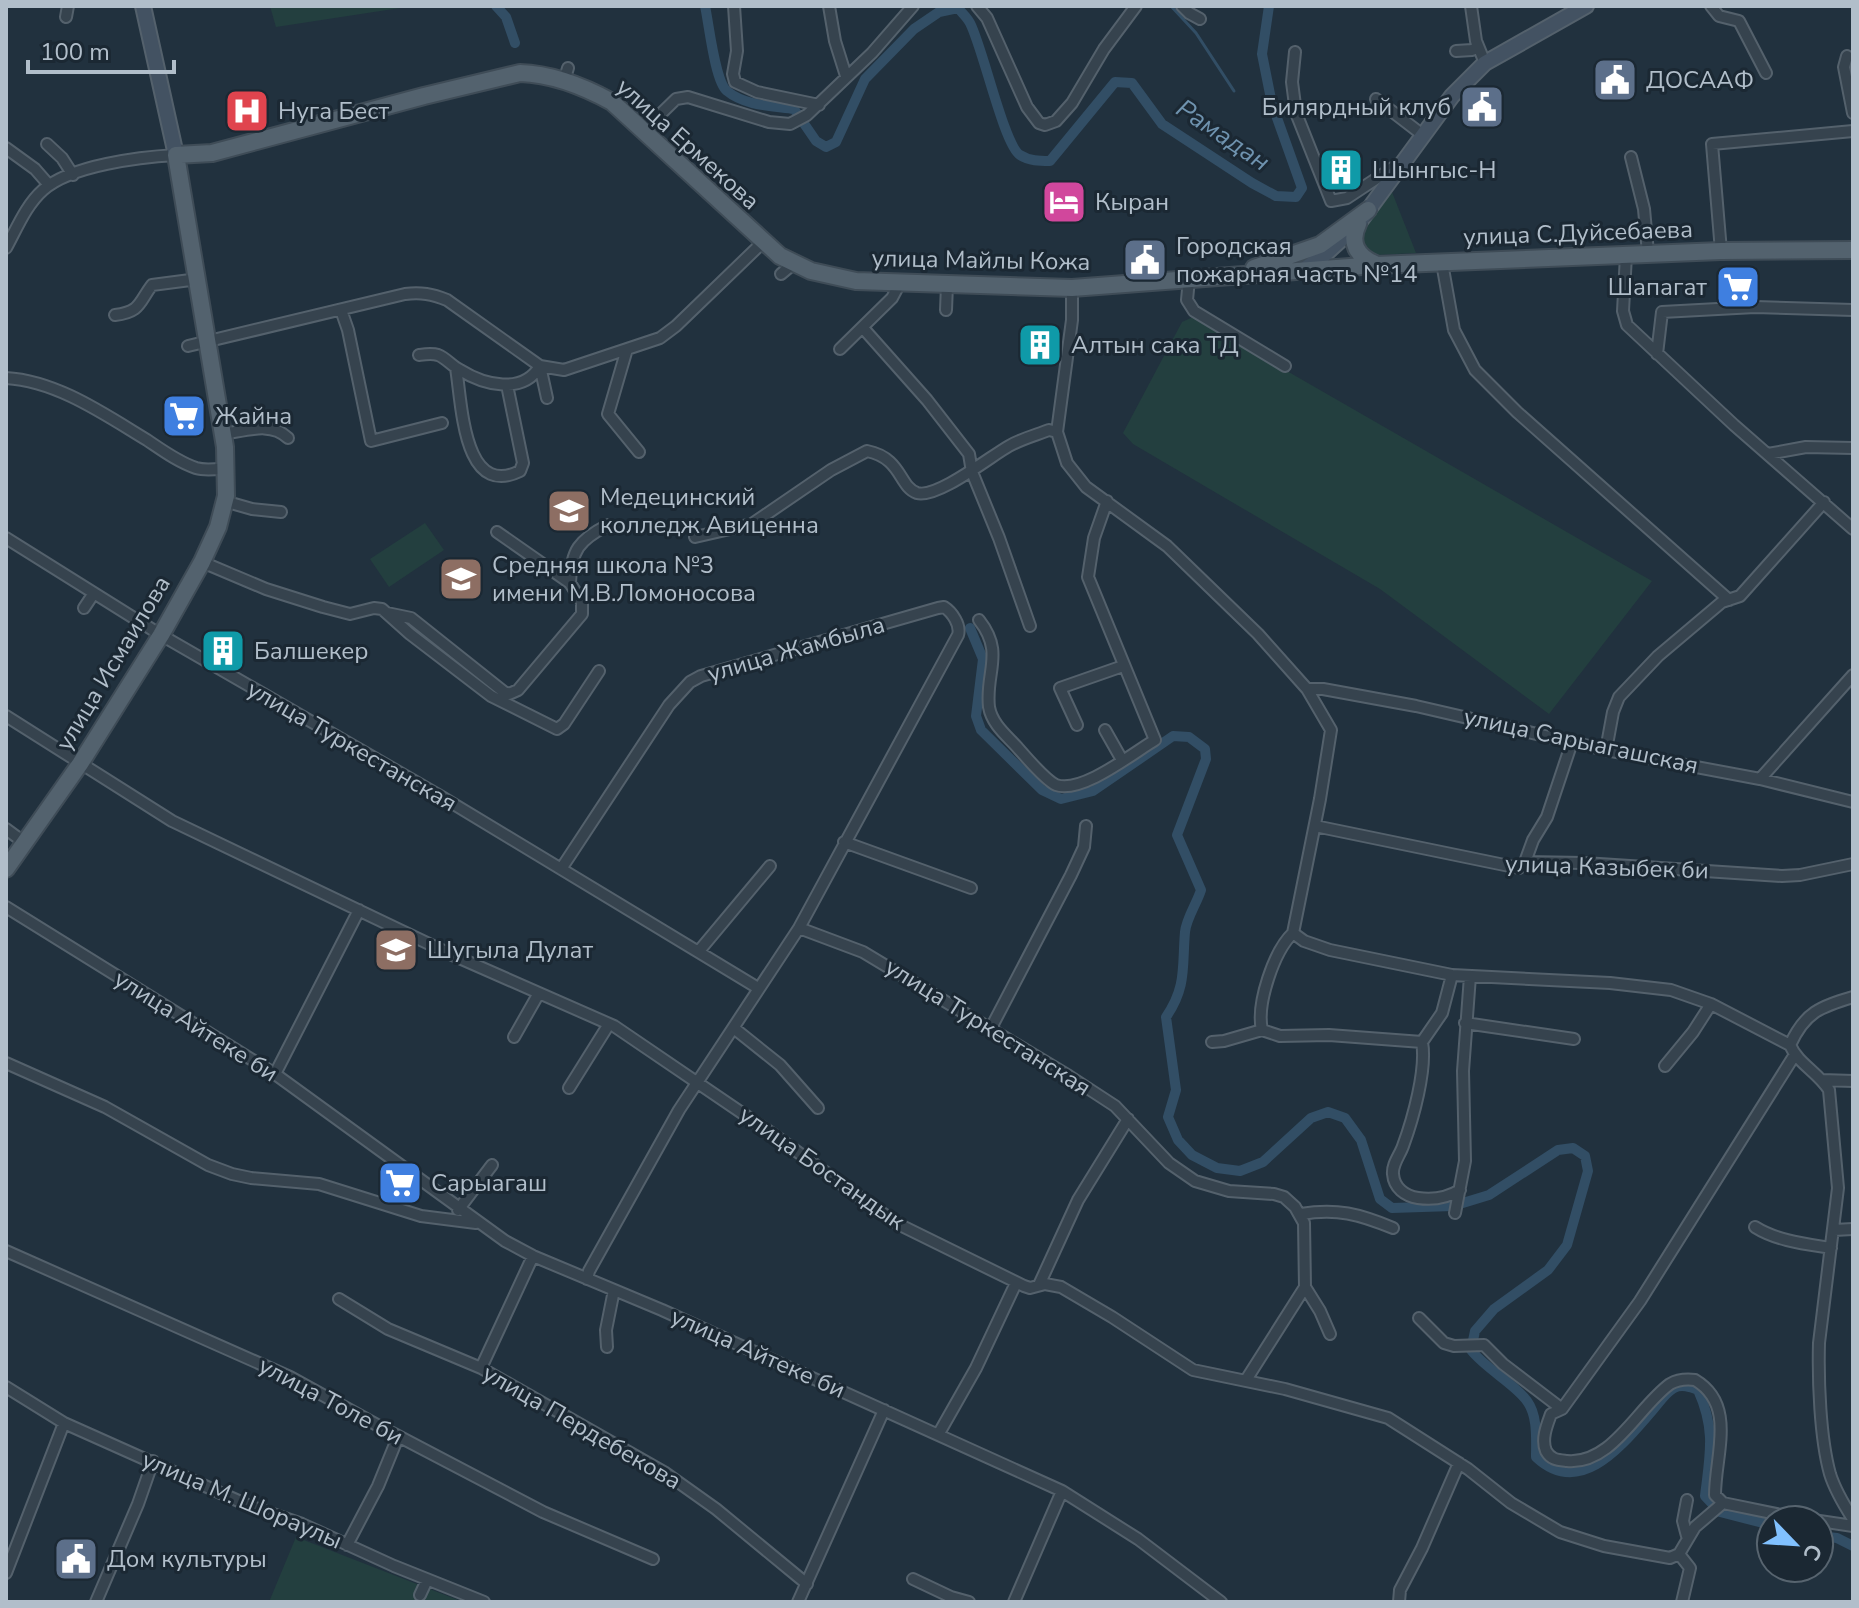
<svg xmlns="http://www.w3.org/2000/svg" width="1859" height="1608" viewBox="0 0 1859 1608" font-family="'Nunito Sans',sans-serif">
	<rect width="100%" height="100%" fill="#21313e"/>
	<path fill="#233f3f" d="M270,6h143l-137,21z
		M1392,192l24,61 -41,2 -12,-3 -2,-22z
		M1193,317l459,264 -103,133 -169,-125 -247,-145 -10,-11 59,-111z
		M425,523l19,27 -55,37 -19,-28z
		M296,1537l167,65h-194z"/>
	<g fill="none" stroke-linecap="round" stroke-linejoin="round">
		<path stroke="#324e65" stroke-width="3" d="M1171,6l25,27 38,58"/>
		<path stroke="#324e65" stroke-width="10" d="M496,6l10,11 9,26
			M705,6c4,18 10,76 22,85 18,15 46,15 67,18l22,32 10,6 10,-5 29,-63 49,-50 25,-17 19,-4c4,5 9,9 12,15 13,25 34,122 50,132 9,6 20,6 30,6l65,-79 17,1 30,41 90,59 24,13 20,1 6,-9 -30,-84 -10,-50 7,-48
			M970,628l13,31 -7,57 5,14 61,60 19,9 32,-8 80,-55 16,1 16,12 1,10 -29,76 24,55c-4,13 -15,29 -16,42 -3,34 2,55 -19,85l10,73 -8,27 10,23 14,15 25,13 23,3 23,-9 48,-44 17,-6 17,6 16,22 19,59 12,9 61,-2 36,-11 69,-45 15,-2 12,8 3,15 -21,74 -19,25 -54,39 -19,22 -4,19c15,19 44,34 56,51 11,15 9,38 9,56 45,42 87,-13 116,-46 6,-7 14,-19 22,-23 8,-4 16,-1 24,2 18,40 12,64 7,106l15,16 51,13
			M1819,1536l18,2 16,8"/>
		<g stroke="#54616c" stroke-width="14">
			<path id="street" d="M734,6l3,45 -4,23 2,8 22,10 62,13
				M829,6l6,35 11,35
				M977,6l10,12 40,89 12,16 6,2 11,-4 16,-18 32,-54 32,-43
				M1182,6l7,7 11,6
				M1471,6l5,35 9,22
				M1711,6l8,10 20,5 27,52
				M66,17l2,-11
				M1456,51l16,-1 6,-3
				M1295,52l-3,30 4,31 35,88 16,-3 47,-31 7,1
				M1847,56l-3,11 9,46
				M564,81l4,-13
				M1376,99l48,37
				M643,131l33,-32 12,-2 81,25 21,2 17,-9 65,-62 41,-47
				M47,144l15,14 11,17
				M6,148l29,21 14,16
				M1631,157l13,52 4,44
				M6,248c11,-20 20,-43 37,-58 28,-25 98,-33 133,-35
				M1721,251l-9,-107 141,-13
				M1626,255l-3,56 4,14 107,100 119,104
				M1442,263l12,67 21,40 42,42 212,188
				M781,274l12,-10
				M1189,279l-2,21 7,11 91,55
				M1072,288v32l-15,112 10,31 19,24 81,59 91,88 49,55 24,41 -11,69 -27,134c-19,18 -37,71 -31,97l18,6 49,-1 93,7
				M341,310l7,20 23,111 71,-18
				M946,310l1,-25
				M115,315c26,-3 24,-13 37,-30l46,-6
				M863,328l64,72 42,54 3,18 27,66 31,88
				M188,346l217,-52c16,-2 27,0 42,6l93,66 24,4 96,-32 16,-12 86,-83
				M627,349l-19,65 31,38
				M840,349l52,-51 8,-15
				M1657,354l5,-42 93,-5 98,3
				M419,355c7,-1 13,-2 19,0 8,3 14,11 22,15 24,15 63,25 80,-4
				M540,366l7,32
				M456,368c6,36 7,131 64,103l3,-8 -16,-78
				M6,378c51,3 98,36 141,62 15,10 31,22 49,28 10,3 21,1 31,0
				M223,434c22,-3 48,-13 65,4
				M1768,454l38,-7 47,1
				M224,501l28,8 29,3
				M695,537l57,-13 79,-54 36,-19c35,7 32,36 50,42 20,6 74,-37 92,-47 12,-7 27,-11 40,-16l8,2
				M6,538l155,97 281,162 316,191
				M202,562l64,27 57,18 27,7 24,-6 8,1 28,25 81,62 66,33 7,-5 35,-53
				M570,583c1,-33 9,-43 38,-58
				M84,608l10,-15
				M387,613l24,5 93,74 5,2 9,-4 64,-76v-12l-12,-19 -73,-51
				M979,620c26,33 6,52 10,87 3,17 17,28 28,40 8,9 28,33 39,38 26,9 77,-32 99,-45l-67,-163 6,-39 13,-37
				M1307,689h16l93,17 190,44 154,29 93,23
				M6,716l166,105 276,132 166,73 156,106 102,74 28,19 124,61 6,2 15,-4 16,3 51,30 81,53 92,19 103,29 80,51 43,34 49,29 44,14 66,12 9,-4 16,-27 28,-24 63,13 67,10
				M1077,725l-17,-37 63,-22
				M1105,730l17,30
				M1606,750l7,-38 6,-15 39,-41 64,-54 18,-6 84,-94
				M1760,779l93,-104
				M1315,826l204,42 6,-6 59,1 198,13 18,-1 53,-11
				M6,829l19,14
				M844,842l127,46
				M1525,862l8,-22 14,-23 25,-75
				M561,869l108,-164 21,-23 11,-6 237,-68 6,-1c8,5 17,18 14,28l-159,293 -120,182 -90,161 -2,8
				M6,907l269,167 230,167 28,15 129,54 400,181 76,48 83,63
				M799,928l64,24 206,124 46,30 54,57 26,18 34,10 45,3 10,3 11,10 9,16 1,64 -59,93
				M1293,933l11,8 26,9 122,25 158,8 61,7 40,14 79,41c8,19 28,27 39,45l9,98 -19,155c-1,37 1,95 11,131 5,16 14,31 23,45
				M699,951l71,-85
				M1465,1023l109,16
				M991,1028l80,-153 13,-28 2,-21
				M735,1029l45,36 38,43
				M514,1037l25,-44
				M1212,1042l12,-1 38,-11
				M1422,1042c5,27 -9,77 -19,104 -3,9 -11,18 -10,28 1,14 12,22 25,24 14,2 29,0 42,-8
				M1422,1042l20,-29 10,-38
				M1790,1045c15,-33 30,-38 63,-48
				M6,1063l99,44 103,58 24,9 19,4 68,6 102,32 55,7
				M1665,1066l28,-34 18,-28
				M275,1074l84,-164
				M1822,1080l31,1
				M569,1088l40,-64
				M458,1210l34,-45
				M1455,1213l10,-52 -2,-90 7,-95
				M1301,1214c36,-6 58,0 92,14
				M1755,1227c22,14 51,17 76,21
				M1834,1230l19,-1
				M6,1251l284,126 87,48 166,87 110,47
				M1039,1285l39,-85 50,-81
				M1305,1287l15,24 10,23
				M339,1299l49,30 93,39 183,104 52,37 91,75
				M1419,1318l25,25 10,3 30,-1 19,19 59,45
				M607,1347l-1,-17 8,-40
				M481,1368l52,-112
				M6,1387l58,36 188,84 50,17 92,42 90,36
				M938,1435l38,-67 40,-85
				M1687,1500l-4,21 4,15
				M1723,1503l-8,-8c0,-40 22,-90 -20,-115 -8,-1 -18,0 -25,4 -32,23 -58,81 -103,77 -9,-1 -16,-1 -21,-10 -5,-12 1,-26 5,-37l11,-5 78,-108 154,-245
				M347,1545l31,-59 20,-49
				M1679,1554l11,14 -8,34
				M6,1573l58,-150
				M913,1579l38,18 18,5
				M420,1595l7,-15
				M96,1602l42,-98 15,-43
				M798,1602l86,-192
				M1014,1602l48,-111
				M1399,1602l1,-12 22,-42 37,-85"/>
		</g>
		<g stroke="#54616c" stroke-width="18">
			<path id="secondary" d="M143,6l33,149
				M1305,269l19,-14 34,-31 94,-128 33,-33 101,-57"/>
		</g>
		<g stroke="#3f4c57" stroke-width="20">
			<path id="primary" d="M1358,224c-9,19 -1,32 17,40
				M1254,268l66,-23 48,-35
				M6,869l74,-105 81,-129 41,-73 16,-35 8,-31 -1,-49 -49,-292 36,-2 212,-57 96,-23c33,1 63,13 92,29l168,154 31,15 45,10 216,7 304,-23 345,-14 132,-1"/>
		</g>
		<use href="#street" stroke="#36434e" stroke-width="10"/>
		<use href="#secondary" stroke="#435262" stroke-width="14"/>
		<use href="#primary" stroke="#53626e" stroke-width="16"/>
	</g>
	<defs>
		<g id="civic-square" transform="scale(2.3)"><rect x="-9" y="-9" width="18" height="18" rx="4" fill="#5c6f8a" stroke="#1b2833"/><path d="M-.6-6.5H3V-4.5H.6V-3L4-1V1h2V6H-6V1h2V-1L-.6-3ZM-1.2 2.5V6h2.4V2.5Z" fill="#fff"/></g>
		<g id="hospital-square" transform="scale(2.3)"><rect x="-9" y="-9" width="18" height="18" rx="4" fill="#e0444e" stroke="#1b2833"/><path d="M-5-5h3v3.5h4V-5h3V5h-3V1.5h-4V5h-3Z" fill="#fff"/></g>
		<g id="building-square" transform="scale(2.3)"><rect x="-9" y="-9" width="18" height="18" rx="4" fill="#0f9aa8" stroke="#1b2833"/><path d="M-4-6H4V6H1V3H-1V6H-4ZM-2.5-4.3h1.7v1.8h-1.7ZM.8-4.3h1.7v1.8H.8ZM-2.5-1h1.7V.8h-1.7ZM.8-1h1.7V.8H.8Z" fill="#fff"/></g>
		<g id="hotel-square" transform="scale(2.3)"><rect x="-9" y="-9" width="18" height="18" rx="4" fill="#d1479c" stroke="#1b2833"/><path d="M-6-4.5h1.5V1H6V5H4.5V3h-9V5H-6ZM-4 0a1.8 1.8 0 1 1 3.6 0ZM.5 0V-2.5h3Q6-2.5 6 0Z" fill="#fff"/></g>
		<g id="supermarket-square" transform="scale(2.3)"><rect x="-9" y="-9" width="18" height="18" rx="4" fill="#3f7fe0" stroke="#1b2833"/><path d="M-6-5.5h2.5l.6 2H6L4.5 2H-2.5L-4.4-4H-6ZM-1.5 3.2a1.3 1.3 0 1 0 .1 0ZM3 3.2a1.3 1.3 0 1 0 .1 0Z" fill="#fff"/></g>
		<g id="university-square" transform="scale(2.3)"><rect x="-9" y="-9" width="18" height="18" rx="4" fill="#8d6e63" stroke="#1b2833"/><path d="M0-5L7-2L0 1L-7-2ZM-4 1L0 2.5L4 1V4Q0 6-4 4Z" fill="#fff"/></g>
		<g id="school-square" transform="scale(2.3)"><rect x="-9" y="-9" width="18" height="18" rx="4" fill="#8d6e63" stroke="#1b2833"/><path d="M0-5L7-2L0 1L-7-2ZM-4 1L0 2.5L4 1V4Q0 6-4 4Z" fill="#fff"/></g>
	</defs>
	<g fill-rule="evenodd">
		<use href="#civic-square" x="1615" y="80"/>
		<use href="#civic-square" x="1482" y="107"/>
		<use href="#hospital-square" x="247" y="111"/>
		<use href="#building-square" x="1341" y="170"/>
		<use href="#hotel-square" x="1064" y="202"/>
		<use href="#civic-square" x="1145" y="260"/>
		<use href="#supermarket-square" x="1738" y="287"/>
		<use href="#building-square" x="1040" y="345"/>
		<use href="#supermarket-square" x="184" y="416"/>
		<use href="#university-square" x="569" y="511"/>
		<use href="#school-square" x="461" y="579"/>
		<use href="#building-square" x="223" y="651"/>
		<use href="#school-square" x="396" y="950"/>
		<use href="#supermarket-square" x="400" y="1183"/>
		<use href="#civic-square" x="76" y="1559"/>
	</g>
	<g text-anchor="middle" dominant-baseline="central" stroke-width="6" stroke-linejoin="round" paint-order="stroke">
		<g font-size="24" fill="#b1beca" stroke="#1b2833" text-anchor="start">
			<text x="1646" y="80">ДОСААФ</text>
			<text x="1451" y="107" text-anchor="end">Билярдный клуб</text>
			<text x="278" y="111">Нуга Бест</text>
			<text x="1372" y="170">Шынгыс-Н</text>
			<text x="1095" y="202">Кыран</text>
			<text x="1176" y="246">Городская<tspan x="1176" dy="28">пожарная часть №14</tspan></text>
			<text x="1707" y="287" text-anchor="end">Шапагат</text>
			<text x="1071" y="345">Алтын сака ТД</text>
			<text x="215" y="416">Жайна</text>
			<text x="600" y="497">Медецинский<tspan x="600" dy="28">колледж Авиценна</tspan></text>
			<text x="492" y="565">Средняя школа №3<tspan x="492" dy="28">имени М.В.Ломоносова</tspan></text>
			<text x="254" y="651">Балшекер</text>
			<text x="427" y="950">Шугыла Дулат</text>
			<text x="431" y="1183">Сарыагаш</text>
			<text x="107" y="1559">Дом культуры</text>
		</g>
		<g font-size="24" fill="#b1beca" stroke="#1b2833">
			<text transform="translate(688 144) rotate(42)">улица Ермекова</text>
			<text transform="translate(1578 233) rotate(-2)">улица С.Дуйсебаева</text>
			<text transform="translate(981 260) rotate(1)">улица Майлы Кожа</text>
			<text transform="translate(796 649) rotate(-16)">улица Жамбыла</text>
			<text transform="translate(113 663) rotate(-59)">улица Исмаилова</text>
			<text transform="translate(1581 741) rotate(12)">улица Сарыагашская</text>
			<text transform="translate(352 746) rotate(30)">улица Туркестанская</text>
			<text transform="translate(1607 867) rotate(2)">улица Казыбек би</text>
			<text transform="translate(196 1026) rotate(32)">улица Айтеке би</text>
			<text transform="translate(988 1027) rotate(32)">улица Туркестанская</text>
			<text transform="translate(822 1168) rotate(35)">улица Бостандык</text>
			<text transform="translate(758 1353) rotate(24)">улица Айтеке би</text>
			<text transform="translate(331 1401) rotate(28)">улица Толе би</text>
			<text transform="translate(582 1427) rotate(30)">улица Пердебекова</text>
			<text transform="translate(242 1500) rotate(23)">улица М. Шораулы</text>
		</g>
		<g font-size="26" font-style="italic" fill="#6f93af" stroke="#1b2833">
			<text transform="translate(1223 135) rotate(34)">Рамадан</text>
		</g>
	</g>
	<rect width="1859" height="1608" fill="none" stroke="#b1beca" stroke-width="16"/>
	<g transform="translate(1795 1544) rotate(115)"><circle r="38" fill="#1b2833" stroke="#57646f" stroke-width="2"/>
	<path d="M0-6L14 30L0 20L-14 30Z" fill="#81c1ff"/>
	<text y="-12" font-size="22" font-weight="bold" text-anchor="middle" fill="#b1beca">С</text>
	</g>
	<path d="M28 60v12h146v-12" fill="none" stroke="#b1beca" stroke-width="4"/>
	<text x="40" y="60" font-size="24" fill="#b1beca" stroke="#1b2833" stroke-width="6" paint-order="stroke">100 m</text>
</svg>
